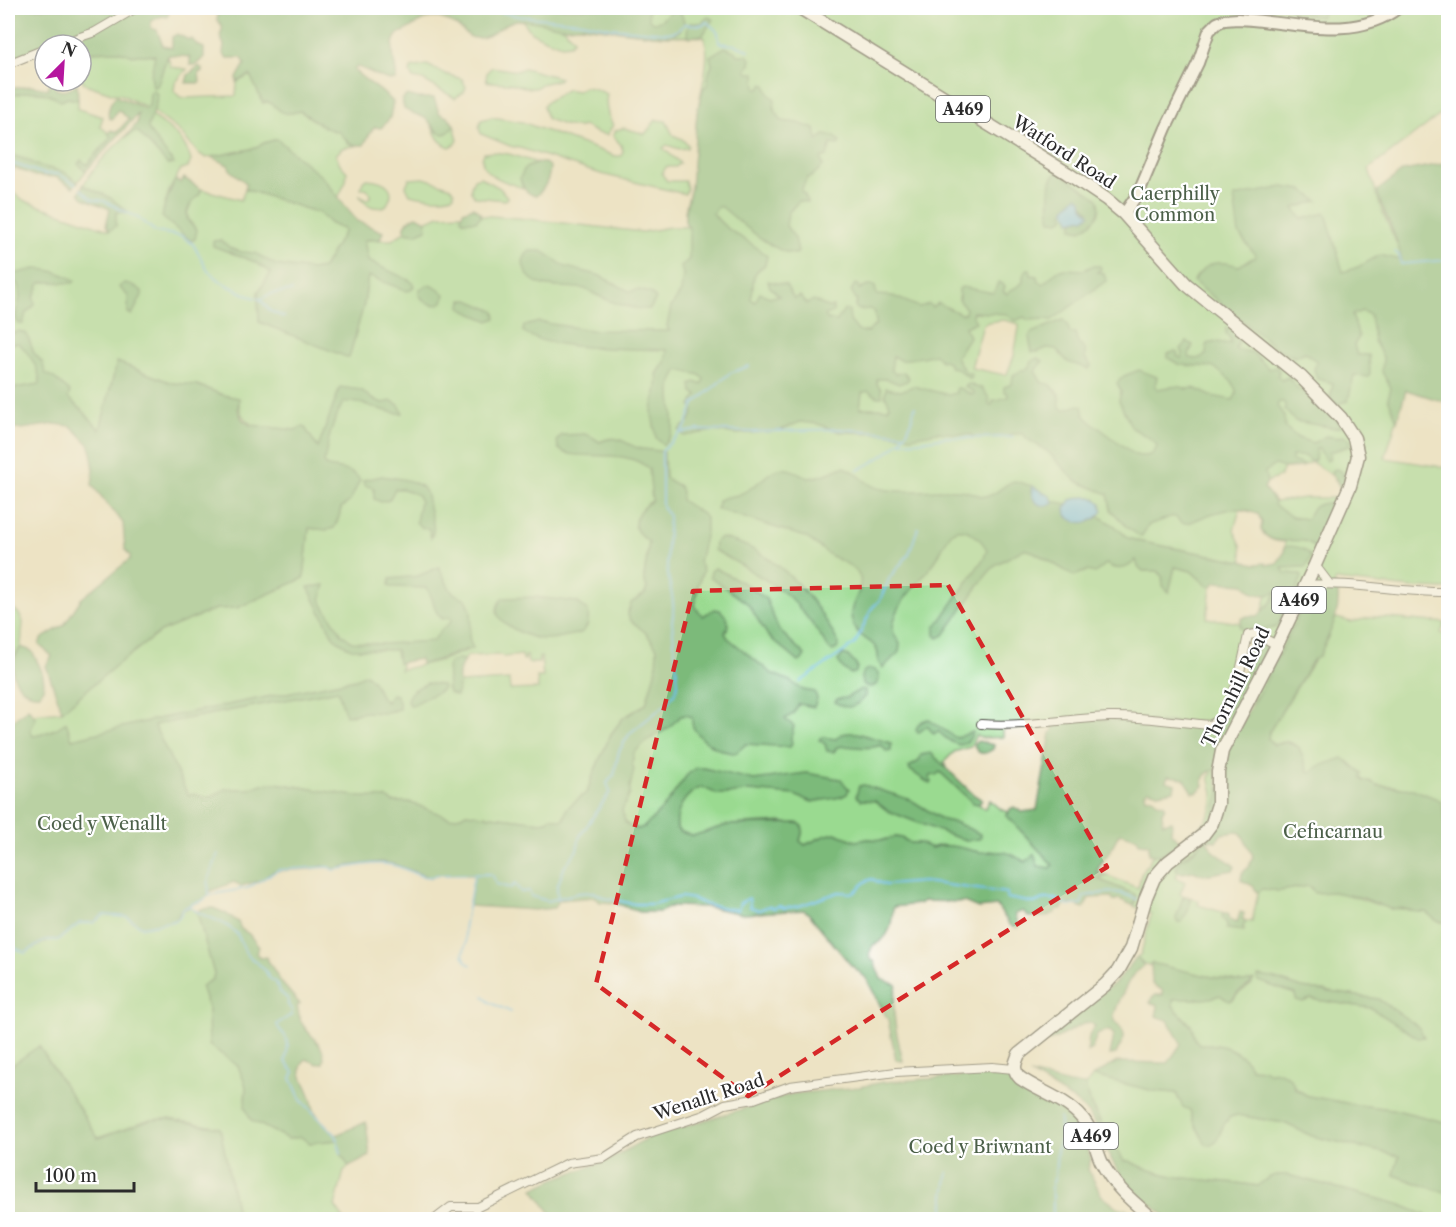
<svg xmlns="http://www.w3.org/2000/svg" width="1456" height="1227" viewBox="0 0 1456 1227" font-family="'Libre Caslon Text',serif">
	<rect width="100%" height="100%" fill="#fff"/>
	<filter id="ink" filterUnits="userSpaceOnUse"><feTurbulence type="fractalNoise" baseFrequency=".0167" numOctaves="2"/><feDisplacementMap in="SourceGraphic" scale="12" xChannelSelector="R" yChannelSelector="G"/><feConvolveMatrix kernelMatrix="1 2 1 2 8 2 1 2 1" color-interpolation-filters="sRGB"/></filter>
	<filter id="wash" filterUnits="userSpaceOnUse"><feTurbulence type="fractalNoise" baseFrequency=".008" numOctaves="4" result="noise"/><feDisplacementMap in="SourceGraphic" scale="24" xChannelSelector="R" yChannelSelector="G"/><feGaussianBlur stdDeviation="1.35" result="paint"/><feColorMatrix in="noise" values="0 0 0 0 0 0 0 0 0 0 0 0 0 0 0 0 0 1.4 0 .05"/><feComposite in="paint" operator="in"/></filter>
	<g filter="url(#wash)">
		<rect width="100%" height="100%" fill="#ede3c4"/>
		<path fill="#9ada90" stroke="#62825e" stroke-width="1.5" fill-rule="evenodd" d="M473,8h975v101l-79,60 12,39 19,43 8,40 -2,99 -21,68 63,10v121l-37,-1 -75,-8 -11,36 -83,97 9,-51 -6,11 5,-34 6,-1 16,-64 12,-21 1,-11c-11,0 -18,-3 -24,-12l1,-8 -4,-8 -18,-5 -6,21 7,15 2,16 -101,-19 1,29h14l5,5 7,15 6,-24 16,4 17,15 3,1 -4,31 33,5 3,7 -6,43 -19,43 -9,6h-149l-5,5 -52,2v8l-20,1 -7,-3 -6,12 -16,5 -10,10c5,19 26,36 41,47l5,-9 12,10 6,2 -1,4 46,49 -2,3h-10l-35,-15 -16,-2 -7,2 -43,-8 -9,3 -11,-5h-10l-8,-5 -7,-1 -11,3 -16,-1 -12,2 -21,-8 -11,3 -19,9 -5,-4 3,-11 -20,-8 -56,3 -34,11 -12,-4 -4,-3 -1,-11 -12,-11 -20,20 -6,2 -9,-3 -7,-8v-8l-15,-27 58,-78 2,-167 -32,-11 2,4 12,11 -5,36 3,10 -2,6c-42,25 7,30 12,55 3,17 -7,38 -11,55l-23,14 -12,16 -16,36 -8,22 -26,28 -9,-3 -5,4 -6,1 -75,-9 -5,3 -11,2 -41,-16h-17l-5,-4 -27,-1 -84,-14 -14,1 -13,5h-24l-10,7 -11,2 -16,-3 -35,-71 191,-35 7,26 15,-3 27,-1 -3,-12 -4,3 -4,-4 -9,-17 -8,-6 -9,4 -204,41 -70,18 -10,1 -14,-11c-9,2 -15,7 -25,8l-3,-5 6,-13 -4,-4 30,-3 52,-44 46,-35 56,-23 21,-1 67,-30 5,-50 6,1 22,-6 4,-15 9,-7 -23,-34 -32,-37c-25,-2 -58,2 -56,-32l-16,-3 -26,-10 -25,-2 -55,-21 -17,69 -17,-20 -33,-27 -42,5v-48l7,-9 -7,4v-56l11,4 1,21 -3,7 16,-36 -25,-1v-86l17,12 84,29 4,-24 -32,-17c10,-19 28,-38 44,-52 13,-10 15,-9 21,-24 20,11 40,25 45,48l-3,6 -7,2 -12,22 -6,20 31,15c-13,-10 -4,-23 6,-32l1,-5 40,11 4,-11 74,24 12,11 14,6 -22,38 -11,2 -24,-3 -14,2 -16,23 1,30 90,35 15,-53 5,-37 -5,-27h28l25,-16 23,-9 21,-1 57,4 125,14 27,-5h18c-7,-12 0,-26 3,-39 5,-24 4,-50 6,-74 3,-22 15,-56 7,-77l-51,-2 -80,-10 -9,3 10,11 -4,5 -8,1 -17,-6 -14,-7 -8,-11zM1004,320l15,4v4l-5,28 -7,18 -2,1 -34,-7 12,-43 5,-3zM1311,462c14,8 34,18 28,36h-35l-29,4 -11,-14 3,-6 13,-5 4,-9 18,-1zM473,648l-31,12 -42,10 1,-2 -2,-18zM502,655l1,2 19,-2 1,5h2v-4l2,-1 1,8h11v-5l2,-1 2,20h-6l1,12 -28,1 -1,-10 -49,3 -13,6 2,-14 10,-16 5,2 3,-5zM419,687l19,5 -16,6 -6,6 -3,-14z
			M119,51l12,4h24l-1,31 14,-29 3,10 16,2 -12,14 -1,8 6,6 5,1 51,-2 1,-14 13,-7 13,28 7,-2c9,11 16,14 30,10 13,8 23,18 39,21l9,11 7,3 -13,2 -6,7 4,9 7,8 -1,9 -8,17 -15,-20 -46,-39 -13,4 -8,5 -50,10 -8,-5 -19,-22 -29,-22 -30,-15h-6l-29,-10 -4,-6v-26z
			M427,65l18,9 17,5 4,8 -2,5 -9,6 -32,-18 -10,-2 -3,-5 1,-5z
			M492,67l25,4 7,-3 36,10 -2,2 -17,4 -5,4h-8l-19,-5 -21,-1 -2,-3 1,-7z
			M584,87l9,1 14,6c-2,11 0,21 6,31l-6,10 -10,-2 -13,-7c-11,4 -25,-3 -37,-7l-4,-12 3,-5 21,-13 10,2z
			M30,90l20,5 11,6 7,-3 10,2v9l25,8 -3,9 12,10 -25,29 -6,-4 -2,3 7,7 -10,13 -18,-10 -50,-12v-69z
			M492,117l30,5 93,34h6l2,-5 -2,-6 -8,-9 3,-6 8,-2 21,6 11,-14 10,1 7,14 9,4 6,6 -1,3 -8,1 -12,-4 -4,3 17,15 -4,4h-10l-4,7 5,7h18l2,7 -2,6 -84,-20 -78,-25 -13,-3 -29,-12 -2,-6 2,-8z
			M431,124l7,9 13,-3 3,-5 4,14 -2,5 -6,3c-12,-4 -14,-12 -19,-23z
			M493,152l16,2 29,9 -13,5 -5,10 3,10c-14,-5 -49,-14 -39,-35z
			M480,177l20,11 8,10 -3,2 -30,-3 -4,-5v-6l3,-7z
			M424,178l27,9 3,4v4c-12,6 -31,2 -44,-1l-4,-8 3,-7z
			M367,179c19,1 32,10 18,28 -12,2 -19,-1 -25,-11l7,4 3,-3 1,-3 -5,-6 -5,1 2,-8z
			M8,603l11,11 4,8 -2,25 -7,9 -6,-9z
			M1374,617l72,6 -5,10 7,4v193l-3,-5v-11c-11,-7 -35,-24 -47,-27 -13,-3 -26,1 -37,-9v-5l-13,-12c-13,2 -27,2 -37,12l-3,-1c-10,-16 -6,-38 -34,-27l-6,-7 1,-6 57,-91 6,-18 5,-5 14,4z
			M1215,769l7,36 -13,32 1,3c-11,1 -19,13 -30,19l-4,9 2,4 -2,5 9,5 -5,12 5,2 -2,1v23l1,-5 4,-4 2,-14 9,4 -1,4 27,8 -2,1c2,13 10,13 21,16l-1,-4 4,-5 5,1 6,-29 4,-4 18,2 28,-5 8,7c26,-6 49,10 73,15 4,1 9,0 14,1 8,1 15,2 23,3l11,9 11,2v200l-56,-14 -35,-4 -49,-9 -45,-27 -12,-1c-10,-19 -31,-25 -52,-24l-4,-5 -3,-13 -19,-20v-7c16,-3 30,3 47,-4l5,4h9c4,-8 12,-9 18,-15l-72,-13 -29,-8 -1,2 -6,-1 -7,-7 4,-3 10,-40 -17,-8 2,-7 -39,-20 11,-3 30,12 4,-17 3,-5h3l3,-9 4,-3 6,1 22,-11 -1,-1c16,-11 33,-27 31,-48 0,-6 -3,-13 -4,-19l3,-2 -2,-3zM1258,981l27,1 17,6 76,11 42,30 -49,-21 -61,-9 -14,1 -1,-6z
			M190,907l7,5 17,62 -1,5 -6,5 -2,17 3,6 1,38 29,20 8,21 -1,13 6,21 37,19 13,-2 9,6 27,-3 4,13 8,14 -5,4 -9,35 9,13h-106l-18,-91 -52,-9 -17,1 -53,19 -59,-92 -31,21v-116l7,-4 10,5 55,-30h13l11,-8 23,2 6,5 23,1z
			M1093,1076l61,15 22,2 3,7 11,10 3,11 13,23 4,1 6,-3 8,-18 6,-7 7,-2 47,8 28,13 87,20 -5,19 54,19v25h-27l4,-4 -27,-11 -110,-29c-14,-1 -20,1 -30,11 -44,-8 -89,-3 -129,-25h-5l-21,-34 -18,-36 1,-6z"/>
		<path fill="#7bba7a" stroke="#537252" stroke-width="1.5" d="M8,8h150l11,4 -2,5 -5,-1 -11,5v7l6,2 6,16 9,2v-11l5,-3 12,6 3,-1 5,6 7,3v9l-8,8h-6v-8l-21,-2c-7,9 -6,20 -12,31l-4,1 -2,-12 4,-20h-24l-12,-4 -38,1v-7h-5l-2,-6 -18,6h-11v4l-37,15z
			M219,8h432l-3,3 1,8 4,3 7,-1 13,-11 8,3 4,11 -5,7 -9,5c-29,-1 -57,-7 -86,-10 -8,-1 -16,2 -23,1 -12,-2 -33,-8 -45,-7 -16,2 -23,19 -41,18 -9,0 -11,-7 -18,-11 -23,-16 -33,-9 -53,4 -4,2 -6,1 -8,4 -10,12 1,32 -1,45 -14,1 -26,-10 -39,-13l-3,3c9,10 29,20 39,32l-3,16 -9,10 -6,-1c-6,5 -7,11 -11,18 -13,1 -17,-3 -25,-13 -16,-3 -25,-13 -39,-21 -25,7 -18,-4 -34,-10l-3,2 -13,-28 -13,7v-4l8,-14 -3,-6h-15l-4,-4 1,-9 -4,-9c3,-8 4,-9 -3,-16z
			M1290,8h37l-7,9 -30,-6z
			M1354,8h29l-25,9z
			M708,17l5,2 -10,16 -13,2 -3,-3 1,-10 4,-2 9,1z
			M725,47l11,5 2,3h9l4,4 -1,5 -4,7 3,2h6l1,16h4l3,-5 3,1 3,9 6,5 -1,10 8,12 16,2 17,6 2,11 7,-5 11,1 5,6 -2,3 -7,-1 -4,12 -4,1 -2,2 2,7 -12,11 -4,1 -6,13 4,4 2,7 -8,-1 -11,12 -2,13 9,12 3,14 -2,2c-22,0 -57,-33 -74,-47h-4l-5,6c14,21 37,26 54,43l-2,9c-17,10 -9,17 -14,34l4,3 5,-9 10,4 9,-1 -9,-9 -2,-6 18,4 8,14 6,-3 7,8 6,-4 14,7h6v5l-8,3 2,4 10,2 7,-11 5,1 1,10 8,10 10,1 8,-8 -1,-12 -5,-3 -11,1 -4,-3 2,-6 -6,-10 4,-7 4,1v4l13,-4 3,2 2,8 16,1 26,11 10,-3 3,3 6,-4 23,11 4,-1 1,-4 -7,-9v-11l3,-2 32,6 4,-11 5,2 2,3 -2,4 4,3c4,-6 11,-6 16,-12v-6l4,-7h3l1,6 6,1 1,5 5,3 14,-13 7,-2 20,1 8,-4h8l1,3 -4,3 7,1 2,8 -54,39 -7,-1 -17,1 -4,-3 -9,4 -9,-7 -33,-2 -1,3 4,7 -11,5 4,10 -13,20 9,15 6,2 1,4 -2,1 -14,-11 -6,-1 -2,-5 -4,-2 -3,1 -6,-7c-12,4 -23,3 -34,7l-8,-5 -2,14 5,4 8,-2 5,6 -2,3 -8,3 -12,-5h-10v5l4,5 1,8h-4l-10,-6 -6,2 -2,15h28l2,-3 -5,-10 1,-7 15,3 12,-5 36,9 7,-2v-5h3l13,7 2,-1v-2l-9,-5v-2l7,-1 2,3 8,1 7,10v7h3l1,-4 15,-4v-3l-4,-3v-4l8,-3 1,-9 15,-7 5,-8 5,-2 5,3 -8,10 7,12 7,1 10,10 1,13 4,3 15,-5 3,1 2,9 6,6 45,34c10,2 20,2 22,-10l-9,-8 -16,-9 -13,-27 2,-10 -4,-8 7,-7 15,-6 18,7 -2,9 3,3c8,-2 21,-5 28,0l8,-1 17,8 22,4 3,-5v-5l-5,-9 -17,-14 -34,-2 -12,-7v-4l7,-3 3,2 -1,3 4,2 2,-5 -2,-4 6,-7 6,3 -4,10 1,3 7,1 9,-4 1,-11 10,-2 13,2 1,-4 -5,-7v-5h4l8,3v14l-3,3 2,2 15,2 17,17 7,-2 3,3 -1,7 4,3 6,-3 10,12 16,8 28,29 -7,2 -40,-7 -10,-11v-6l-2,-2h-4l-2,4 7,10 1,11 13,11 15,5 13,-7 12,2 4,-2 7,2 2,5 -2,3 -19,6 -1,8 -3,1 -7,-12h-3l-1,11 -4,2 -7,-6h-12v5l11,4 -1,2 -18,1 -9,-3 -10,7 2,10 -3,6 11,14 -1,3 18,12 15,2c5,-13 14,-19 27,-14l-17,41 -3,1c-15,-16 -38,5 -53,-17l1,-8 -4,-8c-20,-10 -41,-3 -60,5 -7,3 -10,6 -18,3 -5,-8 -9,-6 -17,-2 -5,2 -9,2 -14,5l-8,12 -13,-9 -17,-18 -3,-16 -32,-13 -29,-30 -20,-12 -4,-5h-11l-3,3 -34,1 -4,-3 -34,-3 -26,5 -26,-4 -45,-1 -22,-8 -18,-2 -21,9 -42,3 -24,-3 -29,5 -5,-6 11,-10 4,-9 -3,-5 6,-11 -5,-3 -1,-8 4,-2 7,3 2,-6 -4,-4 -22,-5c-19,25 9,54 -15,75l-7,-7c-1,-8 -3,-18 -4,-24 0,-14 8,-27 5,-40l8,-12 2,-12c-29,-2 -125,1 -144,-19l1,-5 15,-4 52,8 78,1 -2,-5 4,-19 10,-15 2,-18 -2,-7 8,-8v-31l-4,-6v-10l6,-24 6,-75 6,-24 4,-4 2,-13 3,-7 -2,-9z
			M199,66l3,3v3h-3l1,11h-14l2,-8z
			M8,76l1,9 4,3 18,-2 17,3 2,-8h3l3,8c10,4 14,0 21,-6l1,17 -10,-2 -7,3c-21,-13 -31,-11 -53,-4z
			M153,90l4,4c0,13 -5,22 -9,32l1,5 25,33h-7l-29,-32 -3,-1 -10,7 12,-15 1,-9 -52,57 -8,-7 3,-4 6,5 24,-28 -3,-4 3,-3 6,2 12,-13 -11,-9 -6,9 -3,-1c-2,-7 1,-17 7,-22l28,12 5,-2 1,-13z
			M407,95l11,3h16l5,15 10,5 5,7c-13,22 -20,-3 -31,-8 -7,-3 -13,-4 -19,-8l-2,-9z
			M277,139l46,39 34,43 26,11 -3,7 -16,1 4,21 43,20 3,5 -3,4 -4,1 -39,-15 -4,28 -15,54 -90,-36 -1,-30 13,-19 -16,-11 -42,-16v-5l8,-1 9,8 12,4 13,1 21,12 36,5 11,-2 22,-38 -14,-6 -12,-11 -74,-24 1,-6 -15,-12 -3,-6 -17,-8 45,-9 8,-5z
			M8,154l20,6 8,5 28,7 14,10 -5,5 -17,-10 -21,-1 -20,-8 -7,7z
			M538,163h7l5,4c0,11 -6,23 -14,29 -11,-3 -13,-8 -16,-18l5,-10z
			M1448,163v240l-42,-13 -9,31 -9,-23 3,-10 -9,-16 1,-15 -9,-16 -4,-26 -8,-4 -10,4 7,22 -5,8 3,10h12l1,18 -2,4 -14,-2 -6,26 -12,3 -6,-6 3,-15 -16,-4 -3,-10 3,-7 -12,-10 -10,5 -16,-7 -86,-69c14,-19 23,-22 46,-15l17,-10 -17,-22 -5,-37 49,-10 20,3 15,11 -24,7 8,11 24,-6 17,59 15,-5 22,-12 21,5c-2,-23 -18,-46 -24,-69l26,-20z
			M1058,171l40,28c6,15 -5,24 -17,31l-9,-2 2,-8 13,-3 2,-6 -7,-7 -9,-4 -9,11v7l-4,3 -9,-1c-2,-5 -2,-36 1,-41 1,-4 3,-4 6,-8z
			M184,178l17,11 -1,5c-7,6 -18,18 -11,28 2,3 6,5 8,8l-2,9 -4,2 -29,-24 3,-13 10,-24 6,3z
			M83,185l26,12 18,14 1,2 -12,-1v14l-6,4 -4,-5 4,-16 -27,-11 -4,-5z
			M473,207l7,5 1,4 -5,5h-12l-3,-3 2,-7z
			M417,216l9,5 1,8 -11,5 -11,-2c-2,-9 5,-13 12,-16z
			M529,251h13l24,16 32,8 31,16 10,-1 12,3 5,6 -6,10c-16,1 -34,-5 -49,-12 -5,-2 -11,-6 -16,-8 -20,-4 -49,3 -59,-17 -5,-9 -3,-14 3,-21z
			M35,269c12,0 30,4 40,12l-2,2 -29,-1 -4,1 -6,14 1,8 -9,8 -3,11h-4l-4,-7c3,-11 7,-21 4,-33l-11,-4v-9l6,3z
			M124,283l10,3 8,5v4l-10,20 -4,-2v-17l-9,-9z
			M427,285l6,1 12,8 -2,8c-9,6 -18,1 -24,-7l1,-6z
			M462,300h7l23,10 3,2 1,6 -7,3 -23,-10 -5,-4z
			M1063,320l4,4 3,9h5l3,10 7,7v8l6,8 -2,3 -21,-7 -12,-13 -9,-1 -9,4h-6l-3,-15 2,-4z
			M19,331l8,3 7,19 8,9 4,12 8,4 16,14 -2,6 15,13 17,19 17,-68 55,21 25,2 26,10 16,3 -1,11 4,10 8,6 45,5 9,-4 14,22 22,-61 21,3 11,9 11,4 9,-2 7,4 4,8c-14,3 -38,-13 -59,-11 -12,18 -16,39 -20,60l3,5c11,2 27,3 33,13l-10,21 -9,7 -2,9 -5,11 -7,2 -18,-2 -5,50 -67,30 -21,1 -56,23 -46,35 -52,44 -16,-45 6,-10 -13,-11 2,-6 23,-14 17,-26 49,-40v-4l-5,-5 -2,-27 -31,-38 2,-15 -4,-25 -19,-19 -16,-2 -34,5 -13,-2v-38l32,-5c0,-14 -11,-32 -22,-41l-10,1v-8z
			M587,434l13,8c15,-9 24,1 38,6 9,2 18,2 26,4l1,26 14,8 3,6 -1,8 21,14 4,4v14l-7,30 4,9 -5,14 -3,22 8,9 11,-7 6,1c8,7 11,14 5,23l3,5 43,35 19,8 13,9 12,2 2,7 -3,8 -15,-3 -6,10 -8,5 9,7 -3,12 1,6 -2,3 -44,-3 -10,9c-15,0 -36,-12 -43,-26 -1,-3 -1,-7 -1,-10l-6,-2 -5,1 -14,13 -21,12 -12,12 -2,10 2,6 -4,18v7l-8,16 3,12 4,4 9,3 6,-2 20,-20 23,-32 9,-7h8l50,12 52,-7 34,6 9,10 -2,5 -6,3 -29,5 -18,-7 -45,-4 -20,3h-12l-15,-7c-18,7 -27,24 -25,42l4,3 12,4 34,-11 70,-2 5,2 1,5 -3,11 5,4 19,-9 11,-3 21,8 12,-2 16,1 11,-3 7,1 8,5h10l11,5c17,-6 32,1 49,4 9,1 19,-2 28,1 7,2 12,7 18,9l8,-8 4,12 13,2 2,-3 -46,-49 3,-7 4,-2 8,5 15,-2 14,-77 8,-11 29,-3 126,5 46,-80 5,5v3l-50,117c-9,4 -14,7 -11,17l-7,6h-4l-9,-14 -16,-2 -2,5 9,3 -1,6 -16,3 -10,-3 -3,3 1,5 7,-1 5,6 6,1 1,3 -3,5 1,11 9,-2 -1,12 13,11 -8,6c-10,-2 -11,8 -27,4v-10l-10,-1 -2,-5 -17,-5c-4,5 -6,11 -10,18 -4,8 -10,10 -13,21l11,4 -10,3 36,15 2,2 -2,10 -15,-7 -6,2 -1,-4 -23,1 -5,10 -12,-4 -8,1 -2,4h-5l-2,4 -10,4h-16l-6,-6 -8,3 4,12 -2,2 -7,-3 -13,-19 -19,2 -14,-6 -41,-1 -4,3 -26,3c-1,15 -2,32 -20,38l-4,9 1,5 4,2 7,18 16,6c-7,25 0,52 6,76l-7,-1 -8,-40 -22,-42 -16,-14 -41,-50 -5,-4 -61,4 -35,-7 -36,-1 -12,6h-20l-24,-9 -16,-1 -5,-5 -36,3 -5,8 -19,2 -66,-4 5,-31c-13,1 -32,-3 -43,3l-37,-14 -13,-2 -35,4 -10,3 -13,-3 -12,3 -37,2 -13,9 -20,6 -7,-4 -24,9c-4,13 -19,11 -28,18 -4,4 -2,8 -8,12l-32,6 -15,-10 -23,-2 -11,8h-13l-22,17h-12l-21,13 -10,-5 -7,4v-227l20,-17 8,10 -6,13 3,5c12,-1 24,-7 33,-14l6,17 80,-19 204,-41 10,-5 7,7 9,17 4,4 6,-8 4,1 3,6v8l-16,4 -17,-1 -20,3 -2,-4 -6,-21 -184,35 34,70 8,-1 8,4 11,-3 10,-6h24l13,-5 14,-1 84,14 27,1 6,4h16l41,16 11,-2 5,-3 75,9 6,-1 5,-4 9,3 3,-1 3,-11 20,-16 8,-22 16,-36 12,-16 23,-14 10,-35 1,-21 -11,-15 -16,-13 -2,-5 3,-12 14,-9 2,-6 -3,-10 5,-36c-4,-3 -8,-6 -11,-10 -9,-11 4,-26 14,-31l-3,-32c-25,-24 -78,-5 -91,-21l-1,-8 5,-5z
			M844,467c13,3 18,15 31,20 29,9 55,1 84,3 11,0 21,9 32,5 9,-4 14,-12 24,-14l17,5 -1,6 21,12 1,-3 15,3 -3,5 31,10 3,-3 16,10 13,12 14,4 114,22 10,-1v2l11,-2 7,-10 1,-6c9,-2 22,1 26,10l-5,10 -24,1 3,5 16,1 1,3 -8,20 -6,4 -5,8 -3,15 -6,4 -30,3 -4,-4 1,-8 6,-3h11l15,-16 3,-8 -9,3 -12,-1 -11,-10 -28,-2 -5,5 -3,-1 -17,-15 -16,-4 -6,25 -6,-6 -1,-10 -5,-5h-14l-5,-4 -2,-7c-9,10 -19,11 -30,4l-11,9 -8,-2 -13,5 -40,-24 -10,-3 -29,16 -11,13 -40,57 -6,3 -3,-3v-7l49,-70 3,-8c-5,-10 -21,-26 -34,-18 -7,5 -12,20 -17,28 -14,21 -40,40 -43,67 -1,8 4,10 7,17l-1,8 -16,16 -5,-6c3,-23 -17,-19 -24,-36 -7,-13 0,-23 5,-35 8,-26 -18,-27 -32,-38 -7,-5 -13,-11 -22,-16l-88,-28 1,-8c7,-6 14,-3 22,-7 30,-12 29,-40 68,-16 15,-1 23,-7 36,-11z
			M1337,469l6,4v3l7,2 -9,15 -4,-12 -6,-7 1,-4z
			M382,476c12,2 37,3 44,16 2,5 2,13 4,19 2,10 6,18 1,27l-2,-9 -8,-2 -5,-5 4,-21 -2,-6 -15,-6h-8l-6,11 -8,2 -7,-3v-11l-10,-3 -1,-5z
			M722,538c55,13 92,58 117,106l-2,5 -4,2 -4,-2c-8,-14 -31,-45 -43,-55 -22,-17 -47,-30 -72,-44l1,-8 3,-3z
			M439,567c8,14 9,28 26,31 15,21 -3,34 8,50 -18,4 -33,13 -52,16l-1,-5 -22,4 -2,-13 -45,-1 -17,-11 -26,-51 17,-2 -4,13 2,7 19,29 10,8 31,2 50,-3 8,-11 10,-8v-3l-2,-2 -6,2c-11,-7 -8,-22 -17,-31l-35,-1 -2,-2 1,-6 28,-3z
			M715,568l32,17 19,14 13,31 26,25 -3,5 -3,2 -31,-26 -20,-32 -38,-27 1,-6z
			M1334,586l3,1c6,24 -9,49 -18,70l-6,3 -44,72 -1,7 6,6 13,-3 12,5 9,25 3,1 6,-6 26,-9 19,15 -1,5 3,3h5l10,5 34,3 27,11c6,10 2,23 8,30v93l-11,-2 -11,-9h-9l-16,-4 -11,1 -27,-11 -30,-6 -19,1 -3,-6 -3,-1 -28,5 -18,-2 -4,4 -5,-7 -12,-6 1,-7 7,-6 4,-11 -12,-23 -5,-1 -14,2 -6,7 -6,-1 -1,-3 13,-54 5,-35 39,-68 45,-90z
			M536,597l41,5 11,9c1,10 1,16 -7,22 -12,2 -25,7 -37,6 -13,0 -46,-14 -47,-28 0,-5 3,-10 6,-13z
			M21,647l11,4c6,12 18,31 8,43 -7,1 -13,-1 -18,-6 -14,-13 -11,-27 -1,-41z
			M843,654l5,2 9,10 -1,6 -4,2c-7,-2 -10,-7 -14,-13z
			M459,659l5,2c-9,11 -2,24 -8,35l-7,-3c-3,-8 0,-17 -2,-25l3,-6z
			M861 678a9 9 0 1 1 18 0a9 9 0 1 1-18 0Z
			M427,683l15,2 1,3c-7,8 -19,8 -27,16l-6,1 -3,-4c2,-11 11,-13 20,-18z
			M861,689l4,1v6c-9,11 -17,15 -30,6l2,-3 9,-1z
			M928,719l28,19 17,-6c-8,23 -24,10 -35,-1l-4,3 -7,-8 -9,7 -2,-3c2,-7 5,-9 12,-11z
			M848,733h9l34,10v8l-4,1 -6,-7c-15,6 -28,-1 -44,2l-3,5 -7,-1 -2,-7 -6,-4 2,-3 15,2 5,-5z
			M978,741l16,4 -1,4c-8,6 -16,7 -19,-5z
			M931,753l42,41 9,6 -3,4 -6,-1 -33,-31 -4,3 -6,1 -1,2 3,4 -2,2 -20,-14 -1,-3 10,-6 2,-6z
			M864,785l47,15 32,20 14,3 23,11 1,3 -2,2 -13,1 -14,-4 -64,-25 -13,-10 -14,-1 -5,-4 3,-10z
			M1205,840c5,3 6,8 10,12 6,6 15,8 20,15l-2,3 -30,5 -10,-4 -10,2 -5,-1 -2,-4 4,-9 9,-4z
			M1187,896l3,3 -2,12 -6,11h-5l-1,-4 7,-21z
			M213,908l12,5 13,9 3,7 8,5 10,13 -3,6 4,5 6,-1 15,25 19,22 -3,2c2,6 2,14 6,19 7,12 25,22 20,38l-5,1 -12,-5c-12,12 0,23 4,36 3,6 2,13 6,18 5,9 13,14 20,22l30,-13 4,34 -21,11 -8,-14 -4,-13 -27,3 -9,-6 -13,2 -37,-19 -6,-13 1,-21 -8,-20 -29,-21 -1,-38 -7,-21 12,-7 1,-5 -17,-62 4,-3z
			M1240,912l4,1 -1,7 4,1 -4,5 1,5 -17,-2v-5l-5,-7 1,-3 5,-1 2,7 7,3z
			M1137,957l7,9c-4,3 -8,5 -11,9 -4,4 -19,36 -19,42 1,8 11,11 10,20 -1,6 -6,11 -8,17l-6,1 4,-20 -4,-4h-5l-8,4 -5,14 -5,3 2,-16 6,-10 -6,-4c-13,3 -33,20 -43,19l-1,-4 71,-55z
			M1151,963l56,13 37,6 10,-2c-5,7 -8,7 -15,12 -5,3 -3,7 -10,9l-9,-6c-16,7 -31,3 -47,4v7l19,21 3,12 4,5c21,-1 42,5 52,24l12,1 5,3c14,-2 24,4 27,17l13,7 49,9 35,4 56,14v71l-54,-19 5,-19 -87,-20 -28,-13 -47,-8 -7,2 -6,7 -8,18 -5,3 -5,-1 -13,-23 -3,-11 -7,-3 -7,-14 -22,-2 -61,-15 24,-14 51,1 13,-19c-4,-9 -9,-16 -13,-24l-12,-4 2,-9 -2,-3 -6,-1 1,-4 4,-4h8l-1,-5 -10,-6z
			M1258,976l14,2 30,10 76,11 35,24 7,6 4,8 -6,1 -47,-30 -61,-9 -7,3 -7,-2 -1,-6 -37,-13z
			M39,1046l59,92 53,-18 17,-1 52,9 18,91h-230v-151z
			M1000,1074l9,3 55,34 11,10 16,38 -3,10 14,27 15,11 11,3 14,9h-587l-22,-30 21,-10 55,-19 38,-22 145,-44 67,-7 24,-5z
			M1030,1074l39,10 17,1c-2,17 28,61 38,76h5c40,22 85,17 129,25 10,-10 16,-12 30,-11l110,29 28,11 -5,5 -252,-1 -42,-34 -15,-24 -22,-46 -15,-14z"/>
		<path fill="#71c0ec" stroke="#4e768c" stroke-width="1.5" d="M1077,196l5,3 1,8 7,7 -3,3 -17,4 -5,-13z
			M1032,486l18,10 3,5 -1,3c-13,5 -23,-4 -20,-18z
			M1083,497h9l9,6 2,8c-10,13 -25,16 -37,4l-1,-6 6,-9z"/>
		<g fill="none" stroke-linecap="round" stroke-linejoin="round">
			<path stroke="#71c0ec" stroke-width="2" d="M483,8l35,8 64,6 29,6 56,5 9,-2 9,-7 16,1 6,-3 11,10 1,11 16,2 14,5
				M8,162l36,12h14l18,10
				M81,189l11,10 12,2 34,17 18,14 26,4 11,8 15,27 15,12 26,13 11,3 10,12 14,6
				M1395,252l4,3 2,9 47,-4
				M261,299l9,-5 22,-3
				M681,433l17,-3 55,2 87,-3 65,5
				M899,442l21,-1 27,-4 19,1 47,-1
				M858,470c16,-8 37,-20 47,-35 6,-9 7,-19 10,-28
				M800,682l55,-38 17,-36 8,-8 10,-23 19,-23 9,-26
				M209,895l-1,-14 10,-27
				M558,900l-1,-13 8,-21 12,-16 3,-14 30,-44 -3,-9 7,-8 5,-24 11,-18 35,-28 9,-11 4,-10 -6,-63c4,-16 -2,-32 -4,-47 -3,-19 0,-40 1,-58l-6,-8 -1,-5v-52l23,-23 9,-24 36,-31 19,-7
				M190,907c14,11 33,12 46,26 5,6 6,15 11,21 8,9 18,12 22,24l7,4 3,9 9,8v6l4,5 -1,5 -14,9c2,7 5,7 8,12 5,8 2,17 0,25l9,11 -3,6 10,22 35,35 5,18
				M8,952l7,-4 10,5 21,-13h12l22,-17h13l11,-8 23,2 15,10 32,-6 5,-3 4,-9 11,-6 8,-2 7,-6 39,-7 30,-18 50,-3 6,3c19,-3 43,-10 62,-4 13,3 28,16 41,9l52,-1 4,2 3,8 14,4 5,-4 6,8 8,-1 2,5 17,5 30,-8 16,-1 11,6 30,6h17l29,-7 12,2 14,6 31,5 2,-7 9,-5 1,9 9,3 10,-4 5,2 5,-2 6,2 14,-2 40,-14 15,1 11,-11 7,-3 13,6 39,-3 83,11v5l27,5 9,-4h12l14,7 12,-2 3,-8c23,-3 29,-8 52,3
				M471,965l-4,-2 -4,-8 3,-13 -2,-13 10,-54
				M484,996l5,6 22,10
				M944,1220v-25l4,-23
				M1053,1220v-24l-2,-8 4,-11 2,-27 3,-11v-21"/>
		</g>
	</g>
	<g filter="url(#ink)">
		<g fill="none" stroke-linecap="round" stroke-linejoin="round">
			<g stroke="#484742" stroke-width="10">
				<path id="minor" d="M56,45l39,-13 41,-24
					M8,64l37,-15
					M1315,565l13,17
					M1306,585c47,-4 95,8 142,7
					M981,724c43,3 85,-5 128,-7 34,-1 67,5 101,8l11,-7 17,-37 10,-46 8,-1 21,11
					M434,1220l17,-13h27l90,-44 36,-5 33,-21 67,-22 21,-11 29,-5 36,-13 106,-14 96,-5 22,2"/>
			</g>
			<g stroke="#484742" stroke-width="14">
				<path id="secondary" d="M1124,214l15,-22 27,-64 32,-65 11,-32 8,-8 7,-3 14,-1c51,2 115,24 160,-11"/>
			</g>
			<g stroke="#484742" stroke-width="15">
				<path id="primary" d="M800,8l267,165 39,26 18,15 62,70 115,93 40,41 13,20 4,18 -8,30 -35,79 -38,80 -55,106 -4,21v32l-6,19 -9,12 -35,27 -14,16 -8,19 -15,51 -13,23 -13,14 -86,69c-4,9 -7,16 1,24 20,14 46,21 62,40 10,11 13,29 19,43 12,25 32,41 53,59"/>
			</g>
			<use href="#minor" stroke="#fff" stroke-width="8"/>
			<use href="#secondary" stroke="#fff" stroke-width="10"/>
			<use href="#primary" stroke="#fff" stroke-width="12"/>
		</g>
	</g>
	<path d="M0 0H1456V1227H0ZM948,585l159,282 -359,229 -152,-112 97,-393z" fill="#ede3c4" fill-opacity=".55" fill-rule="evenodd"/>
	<path fill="none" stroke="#d62828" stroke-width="4.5" stroke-dasharray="12 8" stroke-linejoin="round" d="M948,585l159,282 -359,229 -152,-112 97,-393z"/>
	<g text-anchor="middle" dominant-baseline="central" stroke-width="4.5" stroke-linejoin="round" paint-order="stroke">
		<g fill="#fff" stroke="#6b6b6b" stroke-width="1.5">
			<rect x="936" y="96" width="54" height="26" rx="4.5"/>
			<rect x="1272" y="587" width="54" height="26" rx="4.5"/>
			<rect x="1064" y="1123" width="54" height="26" rx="4.5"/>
		</g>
		<g font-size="16" font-weight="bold" fill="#2b2b2b">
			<text x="963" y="109">A469</text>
			<text x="1299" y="600">A469</text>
			<text x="1091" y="1136">A469</text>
		</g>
		<g font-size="18" fill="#2b2b2b" stroke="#fff">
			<text transform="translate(1064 152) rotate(33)">Watford Road</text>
			<text transform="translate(1236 687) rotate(-64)">Thornhill Road</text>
			<text transform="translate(709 1097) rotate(-18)">Wenallt Road</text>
		</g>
		<g font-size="18" fill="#4c6049" stroke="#fff">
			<text x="1175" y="194">Caerphilly<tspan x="1175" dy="21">Common</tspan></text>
			<text x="102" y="824">Coed y Wenallt</text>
			<text x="1333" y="832">Cefncarnau</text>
			<text x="980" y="1147">Coed y Briwnant</text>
		</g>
	</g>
	<rect width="1456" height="1227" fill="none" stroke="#fff" stroke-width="30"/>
	<g transform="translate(63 63) rotate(24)"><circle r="28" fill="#ffffff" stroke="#aaaaaa" stroke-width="1.5"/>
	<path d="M0-4.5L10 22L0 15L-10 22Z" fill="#b5179e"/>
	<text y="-9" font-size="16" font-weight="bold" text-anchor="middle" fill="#2b2b2b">N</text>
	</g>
	<path d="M36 1182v9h98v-9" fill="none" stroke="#2b2b2b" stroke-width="3"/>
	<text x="45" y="1182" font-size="18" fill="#2b2b2b" stroke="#ffffff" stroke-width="4.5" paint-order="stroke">100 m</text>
</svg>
